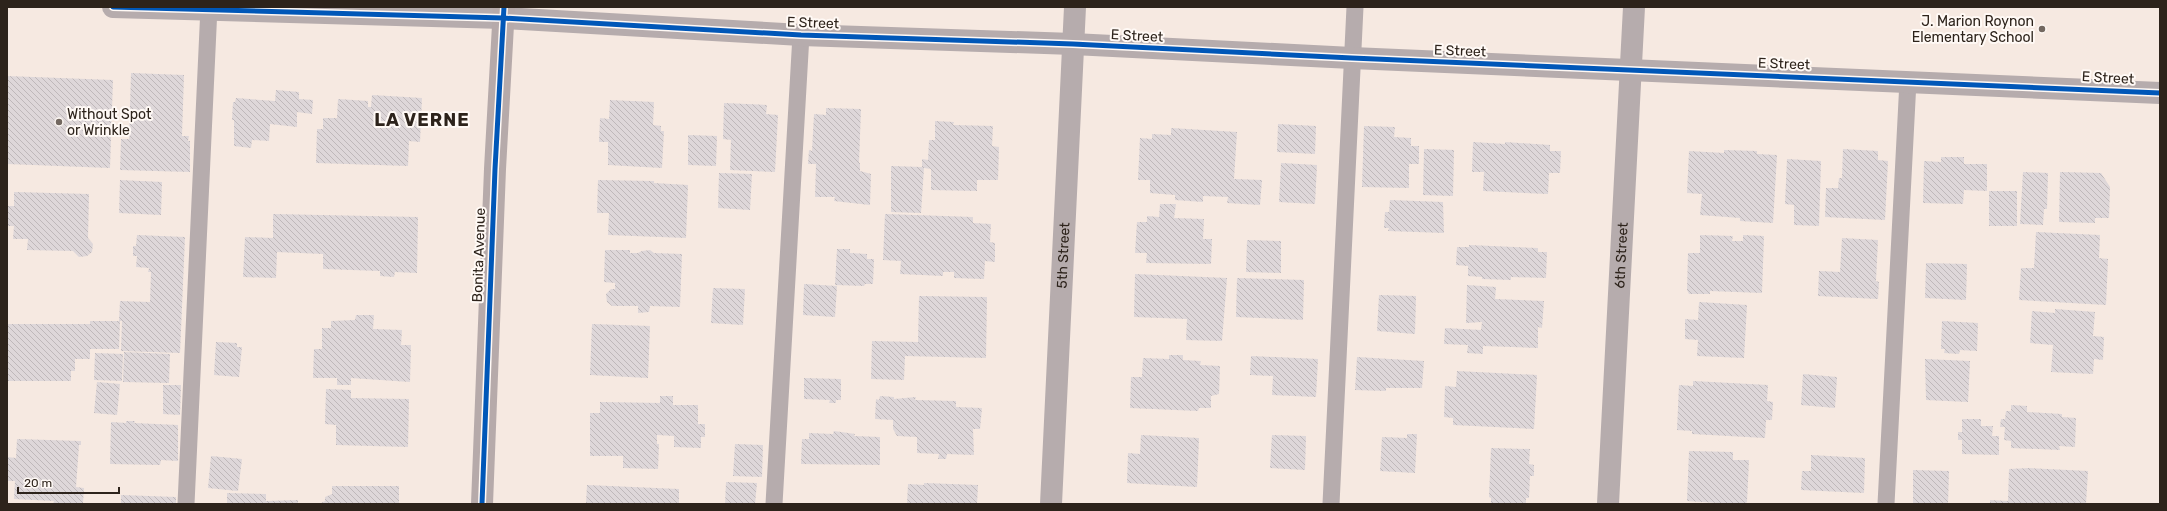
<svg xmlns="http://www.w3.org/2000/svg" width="2167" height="511" viewBox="0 0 2167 511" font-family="Rubik,sans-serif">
	<defs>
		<pattern id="building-back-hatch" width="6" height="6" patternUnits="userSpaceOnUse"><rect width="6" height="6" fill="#ded7d9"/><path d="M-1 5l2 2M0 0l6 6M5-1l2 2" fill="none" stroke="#bfb8ba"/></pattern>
	</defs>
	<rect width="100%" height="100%" fill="#f6e9e1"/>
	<path fill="url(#building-back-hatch)" d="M131,73l53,2 -2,61h7l-1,5h2v31l-70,-2 1,-31h8z
		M7,76l106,4 -3,88 -103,-4z
		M276,90l23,2v7l14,1 -1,14 -15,-2v15l-27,-3 -1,17 -17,-1 -1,8 -17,-2v-26h-2l1,-18h2l1,-4 39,3z
		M372,95l50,3 -2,44 -11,-1 -1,25 -92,-3 1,-34h6v-11h14l1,-19 30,2v6h3z
		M610,100l44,2 -1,23 8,1v5h3l-2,37 -54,-3v-23h-9l1,-24 9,1z
		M724,103l43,2 -1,9 12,1 -3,57 -45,-2 1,-30 -8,-1z
		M826,108l35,1 -2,54h1v8l11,3 -1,31 -36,-4 1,-4h-20l1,-33h-8l1,-14 3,1 2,-37 12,1z
		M935,121l19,1 -1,3 40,1 -1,20 7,1 -1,33h-21v11l-46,-1v-21l-7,-1 -3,45 -30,-1v-46l31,1v-8l6,1 1,-20h6z
		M1278,124l38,2 -1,28 -38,-2z
		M1364,126l31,1 -1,10 17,1v8h8v18h-10v24l-47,-1z
		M1171,128l66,4 -3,47 28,1 -2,25 -33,-2 1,-6 -25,-1v6l-28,-2v-5l-25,-2v-13h-12l2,-42 12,1v-5l19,1z
		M688,135l29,1 -1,30 -28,-1z
		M1473,142l32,2v-2l45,3v6h11l-1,22h-11l-1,21 -65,-3 1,-19h-12z
		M1424,149l30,1 -1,46 -30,-1z
		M1843,149l35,2v9l10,1 -3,59 -60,-3 1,-29h12l1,-10h3z
		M1724,150l33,1v3l20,1 -4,68 -33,-2v-3l-40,-3 2,-21 -15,-1 2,-42 35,2z
		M1941,157h23v7h23v27l-23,-1 -1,14 -40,-1 1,-42 17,1z
		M1787,159l34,2 -2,65 -25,-1v-20l-9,-1z
		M1281,163l36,2 -2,39 -36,-2z
		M2023,172l25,1 -1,36h-3l-1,16 -23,-1z
		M2060,172l41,1 9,14 -1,31h-14v5l-36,-1z
		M719,173l33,1 -2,36 -32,-2z
		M120,180l42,2 -1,33 -42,-2z
		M598,180l56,1v2l34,2 -2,53 -78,-3 1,-22h-12z
		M1989,191h28v35h-28z
		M14,192l75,2 -1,44 5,6 -1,8 -5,4 -8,1 -6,-6 -46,-1 1,-11h-15l1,-13h-7v-20h7z
		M1390,200l53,2 1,31 -56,-2 1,-3h-5l1,-16h4z
		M1160,204h16l-2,14 30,1 -1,20h9l-1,25 -65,-1 1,-10h-12l2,-31h10v-6l12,1z
		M273,214l145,3 -1,56 -22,-1 -1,5 -14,-1v-5l-57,-2v-15l-46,-2 -1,26 -33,-1 2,-40 28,1z
		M885,214l88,3v6l18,1 -1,18 5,1v19l-10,-1 -1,18 -30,-1v-6h-11v4l-43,-2 1,-13 -18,-1z
		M2036,232l64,3 -1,23 9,1 -2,46 -87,-5 2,-32h13z
		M137,235l48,2 -5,116 -59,-2 1,-30h-3l1,-20 30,1 1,-30h-3l1,-4 -13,-1 1,-11h-4v-10h3z
		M1700,235l33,1 -1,5h11v-6l21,1 -2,57 -52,-2v3h-21l-2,-4 1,-37h12z
		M1842,238l36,2 -2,41 3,1 -1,17 -60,-3 1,-25 21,1z
		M1247,240l34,1v32l-35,-1z
		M1469,245l69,3v4h9l-1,26 -35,-1v3l-29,-1v-2l-14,-1v-10l-12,-1 1,-18h12z
		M837,249h13v4l17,1v5h7l-1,25h-8l-1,2 -29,-1z
		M605,250h25v3h8l4,-2 8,-1 4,3 28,1 -2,53 -30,-1 -1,6 -11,1v-7h-26l-5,-4 -1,-8 5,-5h4v-6l-11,-1z
		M1926,263l41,1 -1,36 -41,-2z
		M1135,274l92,4 -5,63 -36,-1 1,-21 -53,-2z
		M1237,278l67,2 -1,40 -67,-3z
		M804,284l33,2 -2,31 -32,-2z
		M1467,285l29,2 -1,12 49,2 -2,27 -4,-1v21l-55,-2v8l-16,-1 1,-8 -24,-1 1,-16 36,2 1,-8 -16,1z
		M713,288l32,1 -2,36 -32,-2z
		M1379,295l37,1 -1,38 -38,-3z
		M919,296l68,1 -1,61 -81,-2 -1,24 -33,-1 1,-38 46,1z
		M1699,302l48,3 -3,53 -47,-2 1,-16 -13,-1v-20l13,1z
		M2055,309l40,3 -2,24 11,1 -1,23 -9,-1 -1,15 -42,-2 2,-27 -23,-2 2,-32 23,2z
		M356,315h18l-1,14 29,1 -1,15h10l-1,37 -59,-4v7h-14v-7h-24l1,-29h8v-21h9v-7l24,-1z
		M90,321h30l-1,28h-29v10h-15v12h-4v10h-64v-57h83z
		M1942,321l36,2 -1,28 -17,-1 -1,4 -15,-1 1,-4h-4z
		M592,324l58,2 -2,52 -58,-3z
		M216,342l21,1v4h5l-3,30 -25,-2z
		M124,352l46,2 -1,29 -46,-1z
		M95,353l28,1 -1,27 -28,-1z
		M1169,355h14v5l18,1 -1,4 20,1 -1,28 -8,2v12h-12l-1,3 -68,-3 1,-31h11l1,-19 26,1z
		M1251,356l67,3 -2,38 -44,-2 1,-19 -23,-1z
		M1357,357l67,4 -2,27h-36v3l-31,-1z
		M1925,359l45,2 -2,41 -42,-2z
		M1457,371l80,4 -3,54 -81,-4v-7l-9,-1 1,-31 11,1z
		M1803,374l34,3 -2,31 -34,-3z
		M804,378l37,1v21h-5v3h-7l1,-3 -26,-1z
		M1693,381l75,4 -1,16 6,1 -1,18h-6l-1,18 -73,-4v-3l-15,-1 2,-45 14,1z
		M97,382l23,2 -3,31 -23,-2z
		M163,385h18l-1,30 -17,-1z
		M326,389l25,1v8l58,1 -1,48 -72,-2v-20l-11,-1z
		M660,396h13v9h25v19h7v13h-4v11l-27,-1v-11l-17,-1v9h2l-1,25 -35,-1v-12h-33v-43h10v-11l60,1z
		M880,396l14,1v2l22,-2 -1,3 41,1v6l26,1 -2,21h-7l1,26 -27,-1 -1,5h-8l1,-5 -22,-1v-16l-20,-1 -4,-7v-9l-18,-1 1,-20 3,1z
		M2011,405l16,1v6l35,2v3l14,1 -1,29 -16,-1 1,4 -49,-2v-7l-7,-1 1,-13h-5l1,-8h4l1,-8h5z
		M1962,419h19v7h12l-1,10h7v19l-37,-1v-14h-4v-8h4z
		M126,421h9l-1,2 44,2v36l-17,-1 -1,5 -50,-1 1,-42 15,1z
		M834,431l21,3 -1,2 26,1v28l-79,-1 1,-25h7v-6l24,1z
		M1407,434h10l-2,39 -35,-2 2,-34 25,1z
		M1141,435l58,3 -2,49 -70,-4 1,-30 12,1z
		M1272,435l34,1 -1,34 -35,-2z
		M17,439l64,2v4h-2l-3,42 8,1 -1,15 3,1h-33l1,-3 -40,-2 1,-18h-8v-24l9,1z
		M735,444l28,1 -1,32 -29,-1z
		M1491,448l39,1 -1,15 5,1v11h-4l-1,22h-3v6h-35v-6l-2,-1z
		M1689,451l44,1v8h16l-2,42 -2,2h-12l-46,-3z
		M1811,455l54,3 -1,35 -63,-3 1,-19h9z
		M211,456l31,3 -4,32 -30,-3z
		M2029,468l59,3 -2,33h-96v-4l18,1 1,-32z
		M1913,470l36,1 -1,33h-35z
		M726,482l31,1 -2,21h-30z
		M924,483l54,2 -1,19h-70l1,-20 16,1z
		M587,485l92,4v15h-93z
		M332,486h67v18h-80l6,-3v-4l7,-3z
		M227,493l39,1v7l32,-1v4h-71z
		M121,495l55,2v7h-55z"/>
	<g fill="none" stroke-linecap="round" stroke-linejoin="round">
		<path stroke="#b6acad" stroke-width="17" d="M186,504l23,-497
			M774,504l27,-469
			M1331,504l24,-497
			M1886,504l22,-423"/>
		<g stroke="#b6acad" stroke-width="22">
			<path d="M113,7l390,11 298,17 272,9 279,14 808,35"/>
			<path id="s1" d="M1051,504l24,-497"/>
			<path id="s2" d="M1608,504l26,-497"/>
		</g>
		<path stroke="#b6aaaa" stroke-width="22" d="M482,504l13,-335 9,-162"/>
		<g stroke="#fff9f5" stroke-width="8">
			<path id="cycleway" d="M113,7l390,11 298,17 272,9 279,14 808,35
				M482,504l13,-335 9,-162"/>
		</g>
		<use href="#cycleway" stroke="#0057b8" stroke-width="5"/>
	</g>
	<g fill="#736860" stroke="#fff9f5" stroke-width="1.5">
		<circle cx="2042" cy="29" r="4"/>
		<circle cx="59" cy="122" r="4"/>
	</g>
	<g text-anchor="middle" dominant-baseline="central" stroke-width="4" stroke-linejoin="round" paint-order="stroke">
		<g font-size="14" fill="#2d231b" stroke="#fff9f5" text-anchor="end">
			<text x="2034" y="21">J. Marion Roynon<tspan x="2034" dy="16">Elementary School</tspan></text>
			<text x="67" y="114" text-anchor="start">Without Spot<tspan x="67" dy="16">or Wrinkle</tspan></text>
		</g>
		<g font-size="14" fill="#2d231b" stroke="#fff9f5">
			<text transform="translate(813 23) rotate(2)">E Street</text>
			<text transform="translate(1137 36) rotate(3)">E Street</text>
			<text transform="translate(1460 51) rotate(2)">E Street</text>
			<text transform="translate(1784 64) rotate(2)">E Street</text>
			<text transform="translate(2108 78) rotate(3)">E Street</text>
			<text transform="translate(479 255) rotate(-88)">Bonita Avenue</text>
			<text stroke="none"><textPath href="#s1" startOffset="249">5th Street</textPath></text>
			<text stroke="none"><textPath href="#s2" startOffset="249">6th Street</textPath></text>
		</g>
		<g font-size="18" font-weight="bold" letter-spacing="1" fill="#2d231b" stroke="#fff9f5">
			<text x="422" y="120">LA VERNE</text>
		</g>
	</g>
	<rect width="2167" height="511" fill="none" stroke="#2d231b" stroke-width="16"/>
	<path d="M18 487v6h101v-6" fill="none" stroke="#2d231b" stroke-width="2"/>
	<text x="24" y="487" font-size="12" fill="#2d231b" stroke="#fff9f5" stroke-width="3" paint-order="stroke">20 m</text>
</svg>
